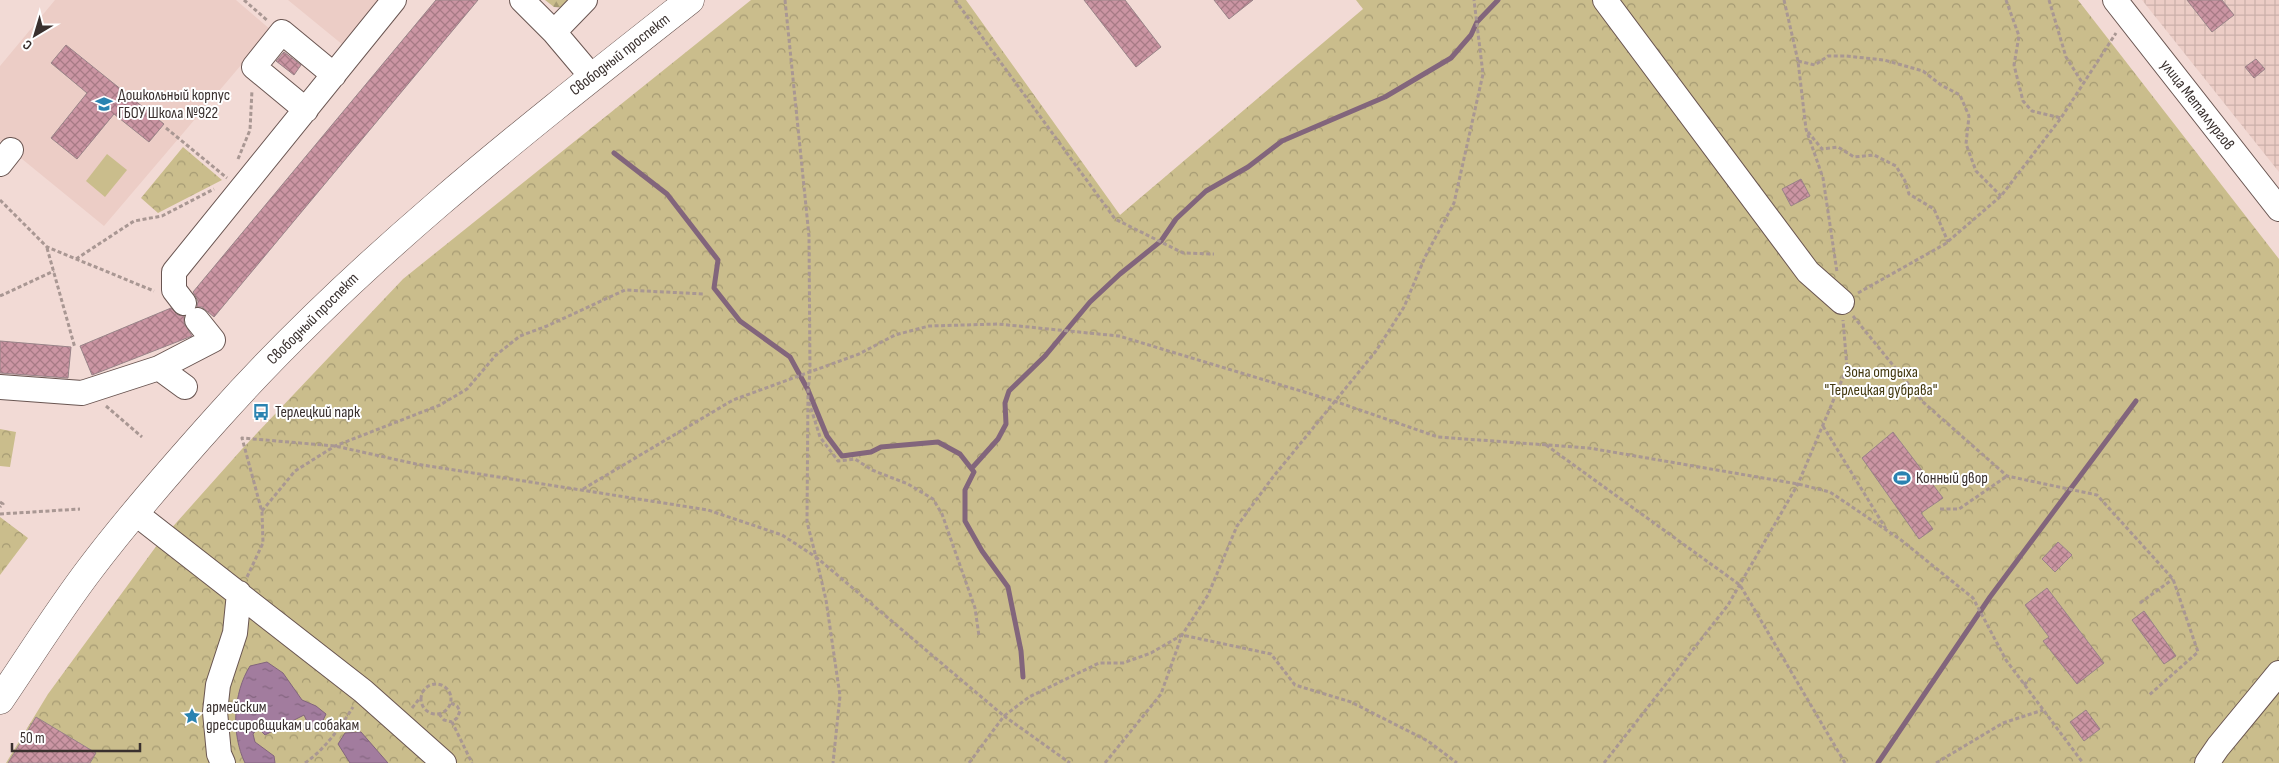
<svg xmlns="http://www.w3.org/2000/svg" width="2279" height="763" viewBox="0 0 2279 763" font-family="'Sofia Sans Condensed',sans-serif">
	<defs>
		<pattern id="industrial-grid" width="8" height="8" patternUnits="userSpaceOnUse" patternTransform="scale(1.25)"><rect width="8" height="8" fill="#eccdc6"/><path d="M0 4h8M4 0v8" fill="none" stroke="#cbb0aa"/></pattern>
		<pattern id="forest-firs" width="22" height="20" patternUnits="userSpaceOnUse" patternTransform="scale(1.25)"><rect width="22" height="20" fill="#cabd8c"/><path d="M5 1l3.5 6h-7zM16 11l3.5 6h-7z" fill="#a59a73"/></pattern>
		<pattern id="park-crowns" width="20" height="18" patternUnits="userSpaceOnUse" patternTransform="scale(1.25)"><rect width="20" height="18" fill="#cabd8c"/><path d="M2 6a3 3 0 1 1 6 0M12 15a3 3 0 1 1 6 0" fill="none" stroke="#a59a73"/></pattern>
		<pattern id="water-ripples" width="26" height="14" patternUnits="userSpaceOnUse" patternTransform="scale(1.25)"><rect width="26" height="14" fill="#a27c9e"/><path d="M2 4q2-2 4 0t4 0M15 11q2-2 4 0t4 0" fill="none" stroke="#856681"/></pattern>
		<pattern id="building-cross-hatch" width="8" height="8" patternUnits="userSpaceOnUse" patternTransform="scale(1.25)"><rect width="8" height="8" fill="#cb95a3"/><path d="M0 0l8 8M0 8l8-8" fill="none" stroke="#a67a85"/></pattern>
	</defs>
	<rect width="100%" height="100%" fill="#f2dad5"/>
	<path fill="#eccdc6" d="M55,0h181l35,30 -167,196 -104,-85v-75z
		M288,0h94l-39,45z"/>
	<path fill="url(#industrial-grid)" d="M2142,0h137v172z"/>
	<path fill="url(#forest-firs)" d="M545,0h32l-8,8 -15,-1z"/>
	<path fill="url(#park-crowns)" d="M751,0h215l154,215 243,-206 -7,-9h722l201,259v504h-2273l42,-69 112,-153 82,-92 161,-170z
		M183,147l39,33 -64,33 -17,-15z
		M0,429l16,3 -6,35 -10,-1z
		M0,517l28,21 -28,37z"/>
	<path fill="#cabd8c" d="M107,154l20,16 -22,27 -19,-16z"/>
	<path fill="url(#water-ripples)" stroke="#82657c" d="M267,662l16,11 19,27 14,6 10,8 -8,17 -8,-3 -6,-13 -39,20 -7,-7 -5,6 2,8 19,14 1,7h-30c-14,-29 -12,-70 5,-97z
		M361,732l27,31h-38l-12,-19 7,-11z"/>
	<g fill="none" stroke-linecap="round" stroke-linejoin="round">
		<path stroke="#82657c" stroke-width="5" d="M614,153l53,41 51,66 -4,28 26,33 50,36 18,33 19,46 15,20 29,-4 10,-5 57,-5 22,12 14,18 -9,18v31l17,30 26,36 13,64 2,26
			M972,468l26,-29 8,-15 -1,-21 4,-12 36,-35 45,-54 30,-28 41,-33 15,-22 30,-28 42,-24 34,-26 103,-44 66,-39 20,-23 6,-13 21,-22
			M1878,763l112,-166 146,-196"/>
	</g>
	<path fill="url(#building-cross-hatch)" stroke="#998388" d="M436,0h42l-264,317 -12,-10h-5l1,-6 -5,-9z
		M1084,0h41l36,47 -25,20z
		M1214,0h39l-24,19z
		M2187,0h35l12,15 -22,17z
		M66,45l98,79 -15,18 -35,-28 -37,45 -26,-21 36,-45 -36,-30z
		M284,52l17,13 -7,10 -18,-14z
		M2256,59l9,10 -11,9 -9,-11z
		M1801,179l9,17 -19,10 -9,-17z
		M171,308l7,7 6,1v7l8,13 -100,39 -12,-29z
		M0,341l71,6 -3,31 -68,-5z
		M1893,432l50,66 -22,15 12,16 -14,10 -57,-81z
		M2058,542l14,13 -17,17 -13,-13z
		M2047,588l57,75 -27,21 -34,-43 6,-4 -24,-32z
		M2144,611l32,45 -12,8 -32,-44z
		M2086,710l14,19 -16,12 -14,-19z
		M36,717l60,36 -6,10h-82z"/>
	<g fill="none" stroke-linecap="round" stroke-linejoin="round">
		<g stroke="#695551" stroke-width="26">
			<path id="minor" d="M522,0l32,32 38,45
				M1605,0l203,272 34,30
				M2115,0l164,209
				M554,32l31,-32
				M306,110l-52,-43 28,-35 52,43
				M0,164l11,-14
				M184,303l-10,-13v-18l220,-272
				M159,368l54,-28 -16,-20
				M0,387l82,6 77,-25 26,19
				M135,513l228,178 81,72
				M223,763l-4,-9 -4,-42 3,-27 17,-52 4,-40
				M2207,763l11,-16 61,-74"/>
		</g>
		<g stroke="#695551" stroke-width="29">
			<path id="major" d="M0,700c30,-44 58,-89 90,-131 40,-53 84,-103 128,-152 140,-157 307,-287 472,-417"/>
		</g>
		<path stroke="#a99793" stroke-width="3" stroke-dasharray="4 2.5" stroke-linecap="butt" d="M244,0l24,21
			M785,0l24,236 1,137 -2,17 -1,132 9,35 188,159 25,-19 70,-34h24l28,-10 31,-18 89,19 24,31 56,17 77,39 29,22
			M955,0l160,219 68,34 31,1
			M1784,0l14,61 8,68 17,49 14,94
			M2006,0l13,36 -5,29 9,36 9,10 29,7
			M2049,0l17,57 17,27
			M1798,61l17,4 13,-9h18l38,4 39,11 18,14 19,10 9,21 -3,28 10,27 25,25
			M166,128l61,50
			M1808,132l14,17 16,-2 16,10 20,-2 22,11 9,15 4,13 25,15 14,33
			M238,159l12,-29 2,-40
			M0,200l47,47 107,44
			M47,248l28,100
			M76,259l58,-38 28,-5 52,-27
			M1858,293l87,-49 56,-48 60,-78 55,-85
			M0,296l54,-25
			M1853,316l70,86 84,74 90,19 76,84 25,73 -50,44
			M809,402l11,35 18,24 17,-2 17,11 36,14 25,15 9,15 33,94 4,28
			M106,406l36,31
			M1823,426l63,103
			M1546,445l194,140 105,178
			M583,489l150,-89 126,-46 36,-19 34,-9 69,-2 121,12 215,65 104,36 151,11 209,36 32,8 71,48 72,58 33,62 77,103
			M0,502l3,2 -3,3
			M1940,509h19l48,-33
			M262,511l33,-40 40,-25 105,-41 27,-16 29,-34 24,-19 27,-10 78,-36 79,4
			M0,514l80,-5
			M247,577l16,-34 -1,-31 -20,-74 93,8 81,18 292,46 74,25 34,22 10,43 14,96 -7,67
			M2140,603l33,-24
			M421 699a15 15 0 1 1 30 0a15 15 0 1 1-30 0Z
			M2024,685l7,-7
			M451,703l6,3 3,5 -3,7 -5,4 20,41
			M412,708l8,-10
			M439,714l5,6 8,2
			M305,763c20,-14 35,-35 48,-56
			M969,763l35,-47 66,47
			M1105,763l56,-69 21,-59 26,-40 29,-69 36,-49 103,-126 28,-44 21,-50 29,-54 29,-129 -9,-74
			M1604,763l124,-158 70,-121 49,-116 -4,-48
			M1936,763l67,-40 40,-13"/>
		<use href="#minor" stroke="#fff" stroke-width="24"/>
		<use href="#major" stroke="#fff" stroke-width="28"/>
	</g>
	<defs>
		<g id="school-bare" transform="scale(1.35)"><path d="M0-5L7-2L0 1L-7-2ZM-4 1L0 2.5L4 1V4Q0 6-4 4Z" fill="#2a83b1" stroke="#fff" stroke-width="2.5" paint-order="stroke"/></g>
		<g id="bus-bare" transform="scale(1.35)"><path d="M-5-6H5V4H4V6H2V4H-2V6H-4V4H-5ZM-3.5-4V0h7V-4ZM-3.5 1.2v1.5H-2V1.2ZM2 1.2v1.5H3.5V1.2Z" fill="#2a83b1" stroke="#fff" stroke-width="2.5" paint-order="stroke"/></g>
		<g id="stadium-bare" transform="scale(1.35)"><path d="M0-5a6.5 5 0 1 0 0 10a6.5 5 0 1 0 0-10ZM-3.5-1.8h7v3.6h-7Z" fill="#2a83b1" stroke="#fff" stroke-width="2.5" paint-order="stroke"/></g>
		<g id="sight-bare" transform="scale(1.35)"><path d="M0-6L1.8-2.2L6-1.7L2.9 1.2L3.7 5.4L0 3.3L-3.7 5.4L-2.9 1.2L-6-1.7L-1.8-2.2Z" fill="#2a83b1" stroke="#fff" stroke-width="2.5" paint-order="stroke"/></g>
	</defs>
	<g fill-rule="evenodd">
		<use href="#school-bare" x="104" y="104"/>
		<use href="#bus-bare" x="261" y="412"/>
		<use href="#stadium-bare" x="1902" y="478"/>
		<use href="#sight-bare" x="192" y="716"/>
	</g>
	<g text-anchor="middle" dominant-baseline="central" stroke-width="4" stroke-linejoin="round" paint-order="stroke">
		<g font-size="16" fill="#39302e" stroke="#fff">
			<text transform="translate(620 55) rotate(-38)">Свободный проспект</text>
			<text transform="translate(2197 105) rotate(52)">улица Металлургов</text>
			<text transform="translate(313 319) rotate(-45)">Свободный проспект</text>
		</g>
		<g font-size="16" fill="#39302e" stroke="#fff" text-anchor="start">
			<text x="118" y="95">Дошкольный корпус<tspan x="118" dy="18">ГБОУ Школа №922</tspan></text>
			<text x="275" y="412">Терлецкий парк</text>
			<text x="1916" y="478">Конный двор</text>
			<text x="206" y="707">армейским<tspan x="206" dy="18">дрессировщикам и собакам</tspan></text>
		</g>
		<g font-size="16" fill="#443a11" stroke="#fff">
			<text x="1881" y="372">Зона отдыха<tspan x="1881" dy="18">"Терлецкая дубрава"</tspan></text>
		</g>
	</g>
	<g transform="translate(35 35) rotate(218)" stroke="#ffffff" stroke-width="4" paint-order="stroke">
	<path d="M0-4L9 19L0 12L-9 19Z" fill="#39302e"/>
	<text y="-8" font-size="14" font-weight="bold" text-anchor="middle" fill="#39302e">С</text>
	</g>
	<path d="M12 743v8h128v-8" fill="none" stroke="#39302e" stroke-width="2.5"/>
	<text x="20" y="743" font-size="15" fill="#39302e" stroke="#ffffff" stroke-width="4" paint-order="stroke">50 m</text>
</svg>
